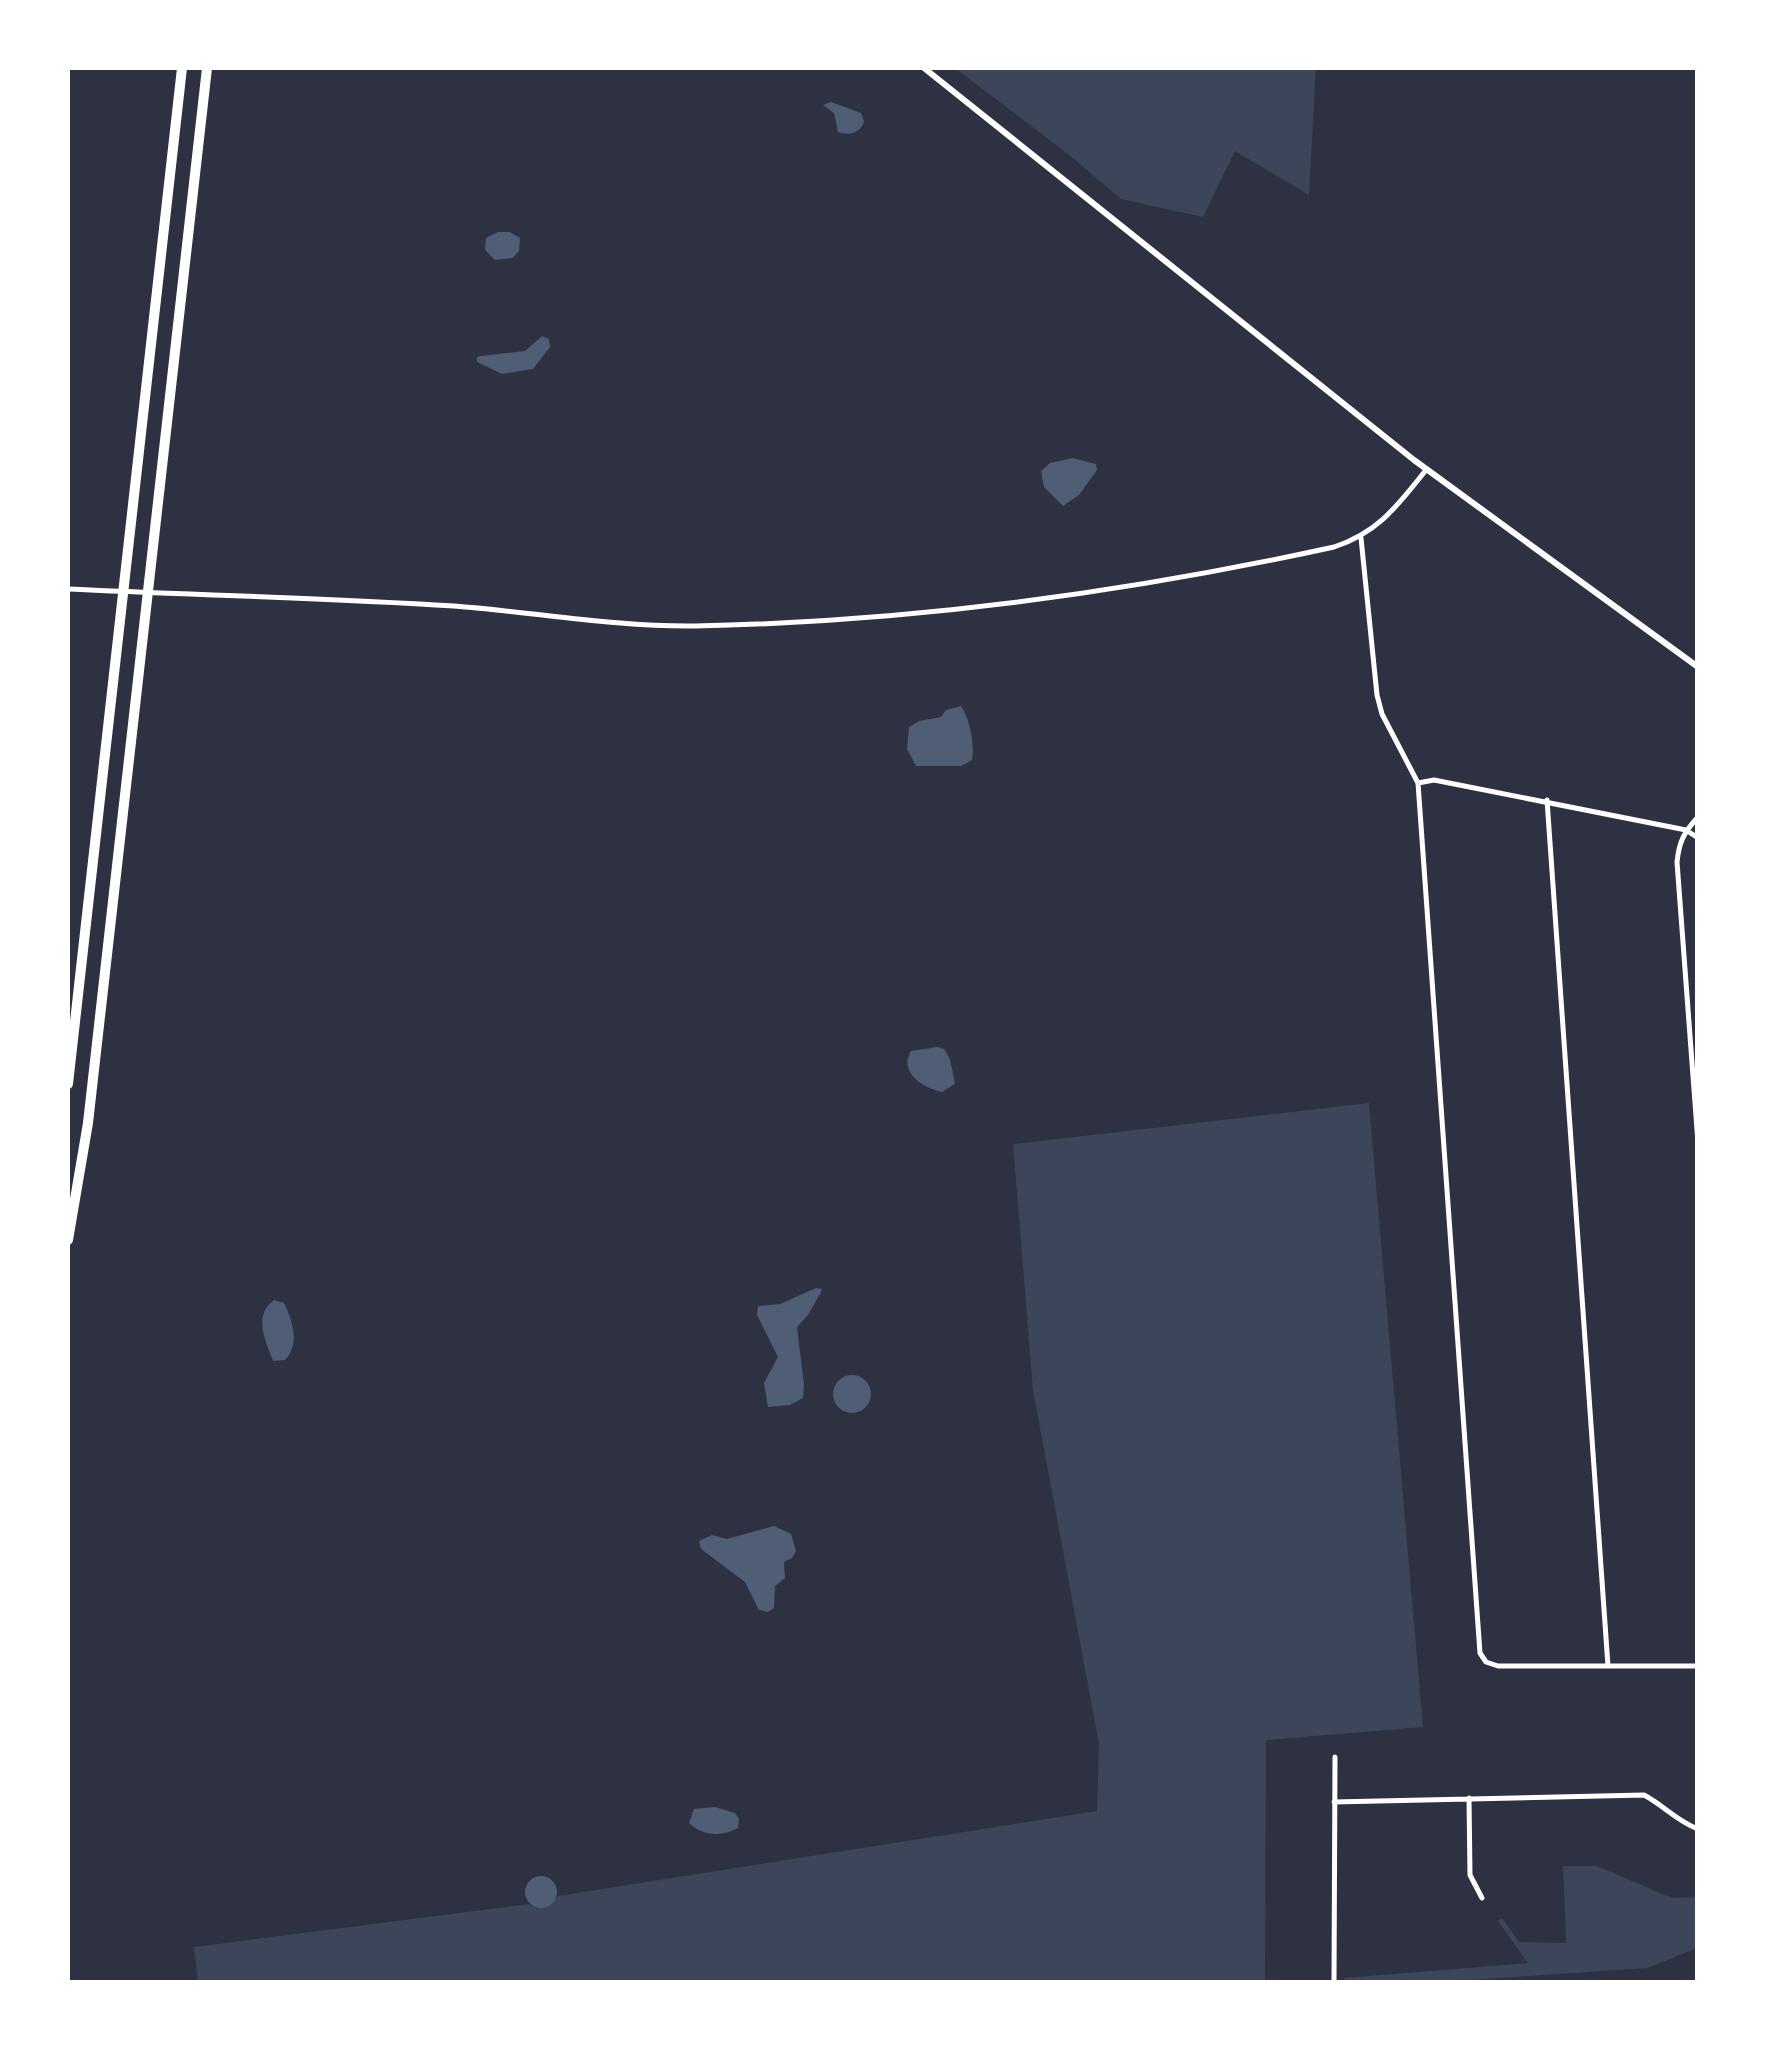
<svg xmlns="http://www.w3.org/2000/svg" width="1765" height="2050" viewBox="0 0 1765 2050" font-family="Manrope,sans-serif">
	<rect width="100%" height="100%" fill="#2d3142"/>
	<path fill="#3c4559" d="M955,68h361l-7,127 -74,-44 -32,66 -82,-18 -53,-45z
		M1369,1103l54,624 -157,13 -1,242h-1067l-4,-35 335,-43 4,2 22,-6 3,-4 539,-85 2,-67 -66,-354 -20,-246z
		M1563,1866h34l75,32 25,-1v51l-49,20 -208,14h-96v-4l184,-15 -30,-42 4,-3 17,24 47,1z"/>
	<path fill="#4f5d75" d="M831,102l30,11 3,8c-3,12 -14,15 -26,11l-4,-19 -11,-8z
		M498,232h12l10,6 -1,13 -6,7 -18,2 -10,-10 1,-12z
		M542,336l7,3 1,8 -17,22 -31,5 -25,-12v-5l4,-1 44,-5z
		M1073,458l23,6 1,6 -18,25 -16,11 -19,-19 -3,-16 9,-8z
		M961,706c9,13 14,39 11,54l-11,6h-45l-9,-17 2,-22 10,-6 22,-4 5,-7z
		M937,1047l7,2 6,10 5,25 -13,8c-19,-4 -44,-20 -31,-41z
		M816,1288l6,1 -1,3 -13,23 -11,12 7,58 -1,13 -13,7 -22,2 -4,-24 14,-26 -21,-42 1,-9 22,-2z
		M274,1300l10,3c9,18 16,42 1,57l-12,1c-8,-21 -20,-46 1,-61z
		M833 1394a19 19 0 1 1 38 0a19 19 0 1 1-38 0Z
		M774,1526l17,8 5,17 -4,7 -8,4 1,16 -10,8 -1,22 -6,4 -9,-2 -14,-28 -44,-33 -2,-8 13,-6 15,4z
		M715,1807l20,6 4,6 -1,9c-16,9 -36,8 -49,-5l5,-14z
		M525 1892a16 16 0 1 1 32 0a16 16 0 1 1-32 0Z"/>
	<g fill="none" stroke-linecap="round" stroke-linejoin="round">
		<path stroke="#fff" stroke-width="5" d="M1361,538l16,157 5,19 36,69 62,870 6,9 12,4h200
			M68,589c128,6 257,9 386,17 80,6 160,21 241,20 215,-4 429,-33 639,-79 45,-15 63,-41 92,-77
			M1418,783l16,-3 252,50 12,8
			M1547,800l61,866
			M1698,817c-14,15 -19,25 -21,45l21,281
			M1469,1798l1,77 12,23
			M1334,1802l310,-7c19,10 33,26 54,34
			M1334,1982l1,-225"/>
		<path stroke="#fff" stroke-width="6" d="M924,68l490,392 284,207"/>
		<path stroke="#fff" stroke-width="10" d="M68,1084l114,-1016
			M68,1240l20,-117 119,-1055"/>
	</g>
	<rect width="1765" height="2050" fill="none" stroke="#ffffff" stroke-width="140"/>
</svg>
